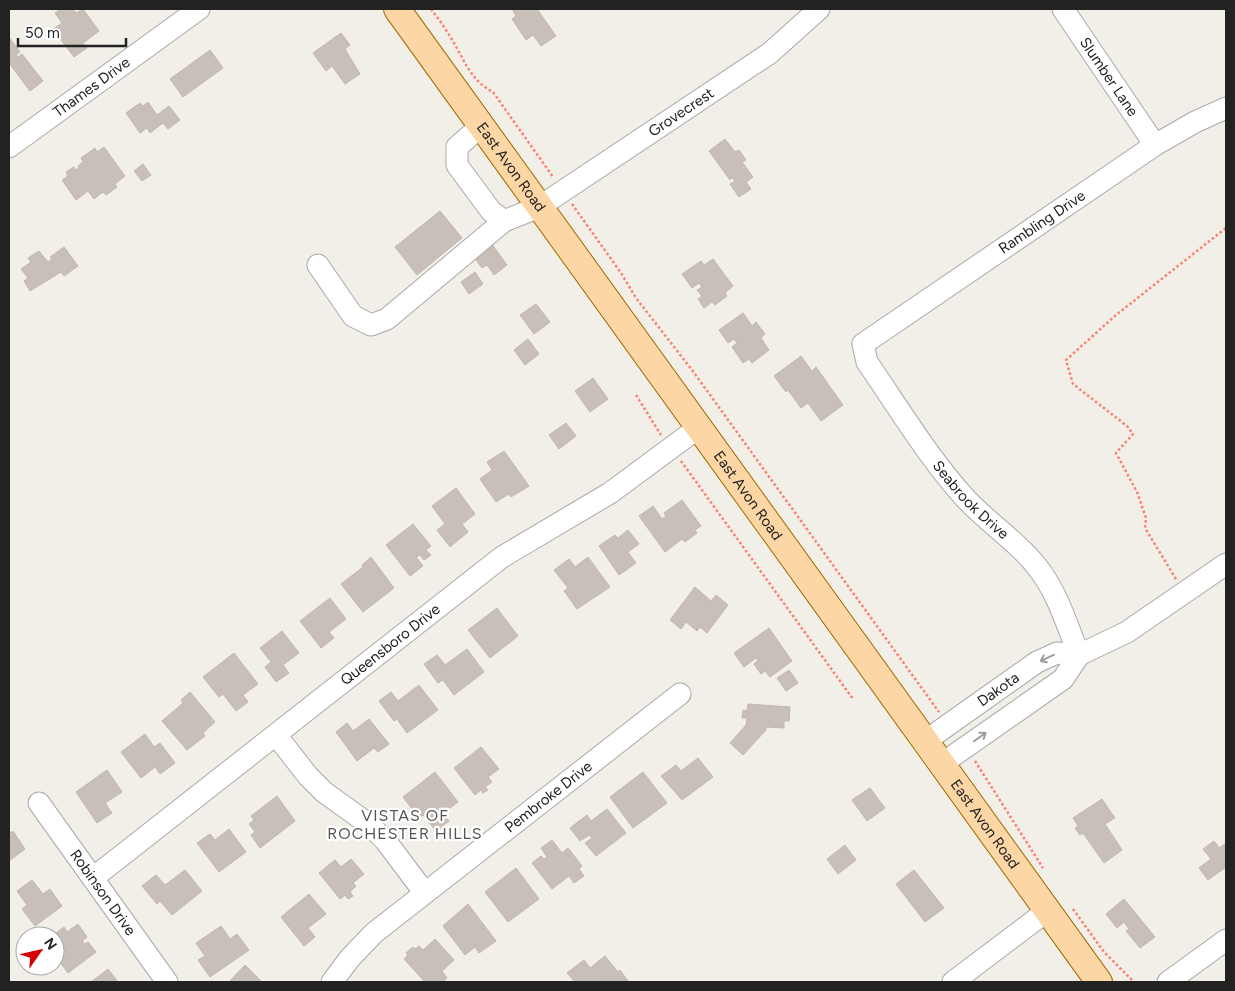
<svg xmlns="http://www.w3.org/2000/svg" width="1235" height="991" viewBox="0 0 1235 991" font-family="Figtree,sans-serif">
	<rect width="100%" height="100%" fill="#f2efe9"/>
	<path fill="#c7bfb8" stroke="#c4b6ab" d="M61,9h12l3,4 7,-4 16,22 -16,12 4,5 -13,9 -21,-28 9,-6 -7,-10z
		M512,9h25l19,27 -15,10 -8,-11 -7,5 -14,-21 4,-3z
		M341,33l9,12 -5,4 15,25 -15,10 -13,-18 -6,5 -13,-18z
		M9,37l11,15 -4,2 2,3 4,-3 21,27 -13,10 -21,-28z
		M210,50l13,18 -40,29 -13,-18z
		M148,102l9,13 12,-9 11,14 -12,9 -5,-6 -13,10 -3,-5 -7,5 -14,-20 14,-10 3,3z
		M725,139l10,13 4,-2 7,10 -4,2 11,15 -7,5 5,7 -12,8 -9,-13 5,-3 -3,-3 -2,2 -21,-29z
		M104,147l21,29 -10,8 2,3 -11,8 -3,-3 -9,7 -6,-8 -12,9 -14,-20 6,-4 -2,-4 8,-5 2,3 3,-2 -1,-2 5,-4 -2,-4 14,-10 2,4z
		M143,164l8,11 -9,6 -8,-10z
		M440,211l22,27 -45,37 -22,-28z
		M489,240l18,25 -13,10 -7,-10 -5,3 -11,-15z
		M64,247l14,19 -14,10 -3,-4 -31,19 -6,-10 4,-3 -7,-9 10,-7 -3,-4 11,-7 9,11 4,-3 -2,-2z
		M713,259l20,27 -8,7 2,3 -12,9 -3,-3 -8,6 -6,-9 4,-3 -5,-6 5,-3 -3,-4 -7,5 -10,-14 19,-13 3,4z
		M475,272l8,12 -14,10 -8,-12z
		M536,304l14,18 -16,12 -14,-19z
		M743,313l9,13 4,-4 9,12 -4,4 8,12 -17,13 -3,-4 -6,4 -11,-16 5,-4 -3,-4 -6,4 -9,-13z
		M528,339l11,15 -14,11 -11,-15z
		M801,356l11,15 4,-4 27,38 -22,16 -13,-18 -7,5 -13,-18 -2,2 -12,-16z
		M593,378l15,21 -18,13 -15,-21z
		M566,423l10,13 -17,13 -10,-14z
		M504,451l25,35 -18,11 -2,-3 -13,8 -16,-23 12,-9 -5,-8z
		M456,488l19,26 -13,10 6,8 -18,15 -13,-17 8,-6 -13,-18z
		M682,500l19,26 -6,4 2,3 -12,9 -3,-3 -17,13 -26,-36 14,-10 9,13 4,-3 -2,-3z
		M413,524l18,22 -5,4 5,5 -7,5 -4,-5 -4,2 7,9 -13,10 -24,-31z
		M628,530l11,14 -11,8 8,11 -17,12 -20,-29 16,-11 3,3z
		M371,557l23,31 -31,24 -22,-28 22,-17 -1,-2z
		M588,557l22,30 -33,22 -13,-18 4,-3 -14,-18 15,-11 6,8z
		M695,587l16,14 5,-6 12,10 -21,28 -7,-6 -3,4 -11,-9 -5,7 -11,-9z
		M330,598l16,21 -17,13 5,6 -13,10 -21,-27z
		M497,608l21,28 -28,22 -22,-28z
		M769,628l23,33 -22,16 -5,-6 -4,3 -7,-10 4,-4 -2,-2 -12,9 -10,-14z
		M282,631l17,22 -16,12 6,8 -13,9 -11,-15 6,-5 -11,-14z
		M467,649l17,23 -30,23 -11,-15 -5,3 -14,-19 13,-9 8,10z
		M234,653l24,31 -15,11 5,7 -12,9 -13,-17 -4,3 -16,-20z
		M789,670l9,13 -12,8 -9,-13z
		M419,685l19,25 -31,23 -10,-14 -3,2 -15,-20 12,-9 7,9z
		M190,692l25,30 -12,11 2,3 -18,14 -25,-29 21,-18 -2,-3z
		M748,704l42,3 -1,14h-5v7l-18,-1v3l-23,25 -13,-12 16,-18 1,-7h-5l1,-8 4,1z
		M369,719l20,25 -11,8 -4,-4 -17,13 -21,-29 11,-9 6,8z
		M145,734l9,13 6,-4 15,20 -15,11 -5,-7 -14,11 -20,-26z
		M481,747l18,22 -11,8 4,5 -7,5 3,3 -5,3 -2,-3 -6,5 -21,-27z
		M698,758l15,19 -31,23 -21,-24 15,-11 5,6z
		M107,770l15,22 -17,11 7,10 -15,10 -21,-31z
		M435,772l23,30 -15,11 6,8 -13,10 -13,-16 -4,3 -16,-21z
		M643,772l24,31 -34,25 -23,-31z
		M870,788l15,20 -18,13 -15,-21z
		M277,796l18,25 -35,27 -9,-13 4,-3 -6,-8 5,-4 -3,-4z
		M1102,799l13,19 -10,6 17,26 -18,13 -21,-30 -3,2 -5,-7 3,-2 -5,-8z
		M607,809l19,24 -30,23 -11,-13 7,-5 -3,-3 -9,6 -10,-13 17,-13 4,6z
		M229,829l17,23 -27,20 -22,-29 13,-9 5,6z
		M9,830l2,3 2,-2 12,18 -16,12z
		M552,840l10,13 6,-5 14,18 -3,3 5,7 -10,7 -5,-7 -17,13 -20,-26 9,-7 3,3 3,-2 -6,-9z
		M1214,841l5,7 6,-4 1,2v21l-18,13 -9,-12 12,-9 -8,-10z
		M845,845l11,15 -18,14 -11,-15z
		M351,859l13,15 -11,9 3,3 -6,6 3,4 -5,3 -3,-4 -5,4 -21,-26 16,-13 6,7z
		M516,868l23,31 -31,23 -23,-30z
		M185,870l17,21 -30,24 -12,-14 -3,3 -15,-18 14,-11 9,10z
		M914,870l30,38 -19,14 -29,-38z
		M32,880l11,14 7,-5 12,17 -27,20 -13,-17 5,-4 -10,-14z
		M309,894l17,20 -18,14 7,9 -11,9 -23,-29z
		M1124,899l31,38 -15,11 -14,-17 3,-2 -5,-7 -7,6 -11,-14z
		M468,904l28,37 -17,12 -4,-6 -10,8 -22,-29z
		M78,924l9,13 -5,4 3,3 3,-2 8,10 -28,21 -13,-18v-19h-3l12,-9 3,5z
		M221,926l9,13 7,-5 12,16 -39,27 -12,-17 7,-4 -9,-13z
		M435,939l19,21 -12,11 5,7 -5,4h-17l-21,-23 4,-4 -2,-2 7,-6 2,2 4,-3 4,4z
		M605,956l13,16 2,-2 8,11 -53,1 -8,-9 17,-13 6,8z
		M245,965l17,17h-33z
		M108,969l10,13h-27z"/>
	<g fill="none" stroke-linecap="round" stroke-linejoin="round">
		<g stroke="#a9a9a9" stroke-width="23">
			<g id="minor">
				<path id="s1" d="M1063,9l92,136"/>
				<path id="s2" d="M1226,108l-31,14 -40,23 -292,199 4,18c31,45 61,95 98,136 24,26 55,45 76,74 18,25 27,56 38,83l48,-23 99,-68"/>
				<path id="s3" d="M481,126l-24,21v18l34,46 13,10 35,-14 231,-154 49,-44"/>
				<path id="s4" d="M9,147l190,-138"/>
				<path d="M318,265l35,51 18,9 16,-6 117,-98"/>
				<path d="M276,735l32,41 16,16 43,31 18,17 39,52"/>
				<path id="s5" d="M924,742l113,-80 20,-9 22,2 -16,24 -123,86"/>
				<path id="s6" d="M39,803l128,179"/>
				<path id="s7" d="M93,878l409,-321 108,-64 88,-65"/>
				<path id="s8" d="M332,982l18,-24 24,-25 306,-239"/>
				<path d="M953,982l94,-71"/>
				<path d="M1168,982l58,-42"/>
			</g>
		</g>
		<g stroke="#a06b00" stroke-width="28">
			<g id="major">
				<path id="s9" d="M397,9l702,973"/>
			</g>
		</g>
		<path stroke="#fa8072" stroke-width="2.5" stroke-dasharray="2.5 2.5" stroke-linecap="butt" d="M431,9c7,9 14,19 20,29 13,21 19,42 42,54l60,85
			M572,204l49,69 15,25 56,72 247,342
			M636,395l25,40
			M681,461l172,238
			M1176,579l-31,-51 1,-10 -9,-26 -21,-39 17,-19 -6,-8 -54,-42 -7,-24 50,-45 110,-87
			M975,761l68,107
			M1073,909l31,43 30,30"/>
		<use href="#minor" stroke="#fff" stroke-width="21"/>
		<use href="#major" stroke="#fcd6a4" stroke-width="26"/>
	</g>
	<defs><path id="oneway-shaft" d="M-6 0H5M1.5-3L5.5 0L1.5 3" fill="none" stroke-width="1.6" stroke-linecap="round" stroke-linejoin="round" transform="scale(1.25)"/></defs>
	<g stroke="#9c9c9c">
		<use href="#oneway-shaft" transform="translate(1047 658) rotate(155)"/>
		<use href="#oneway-shaft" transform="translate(980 737) rotate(-35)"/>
	</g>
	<g text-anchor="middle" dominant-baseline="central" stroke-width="4.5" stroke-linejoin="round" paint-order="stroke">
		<g font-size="15" fill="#222" stroke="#fff">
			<text stroke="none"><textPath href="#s1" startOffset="82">Slumber Lane</textPath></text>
			<text stroke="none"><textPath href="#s4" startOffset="102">Thames Drive</textPath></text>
			<text stroke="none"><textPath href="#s3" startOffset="332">Grovecrest</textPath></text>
			<text stroke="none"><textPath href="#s9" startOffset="195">East Avon Road</textPath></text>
			<text transform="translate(1042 222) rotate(-34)">Rambling Drive</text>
			<text stroke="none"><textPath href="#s9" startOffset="600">East Avon Road</textPath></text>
			<text stroke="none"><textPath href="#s2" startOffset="625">Seabrook Drive</textPath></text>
			<text stroke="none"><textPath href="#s7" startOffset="378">Queensboro Drive</textPath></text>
			<text stroke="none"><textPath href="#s5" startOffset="91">Dakota</textPath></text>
			<text stroke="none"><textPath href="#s8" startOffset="286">Pembroke Drive</textPath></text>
			<text stroke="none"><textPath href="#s9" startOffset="1005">East Avon Road</textPath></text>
			<text stroke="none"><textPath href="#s6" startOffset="110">Robinson Drive</textPath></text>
		</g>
		<g font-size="16" letter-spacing="1" fill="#555" stroke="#fff">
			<text x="405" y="815">VISTAS OF<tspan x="405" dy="18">ROCHESTER HILLS</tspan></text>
		</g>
	</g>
	<rect width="1235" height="991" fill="none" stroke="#222222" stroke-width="20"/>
	<g transform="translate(40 951) rotate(56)"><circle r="24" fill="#ffffff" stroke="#a7a7a7"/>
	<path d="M0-4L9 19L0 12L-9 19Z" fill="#d40000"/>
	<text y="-8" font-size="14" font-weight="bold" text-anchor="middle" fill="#222222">N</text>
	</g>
	<path d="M18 38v8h108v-8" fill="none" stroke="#222222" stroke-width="2.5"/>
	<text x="25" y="38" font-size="15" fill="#222222" stroke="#ffffff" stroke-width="4" paint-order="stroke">50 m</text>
</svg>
